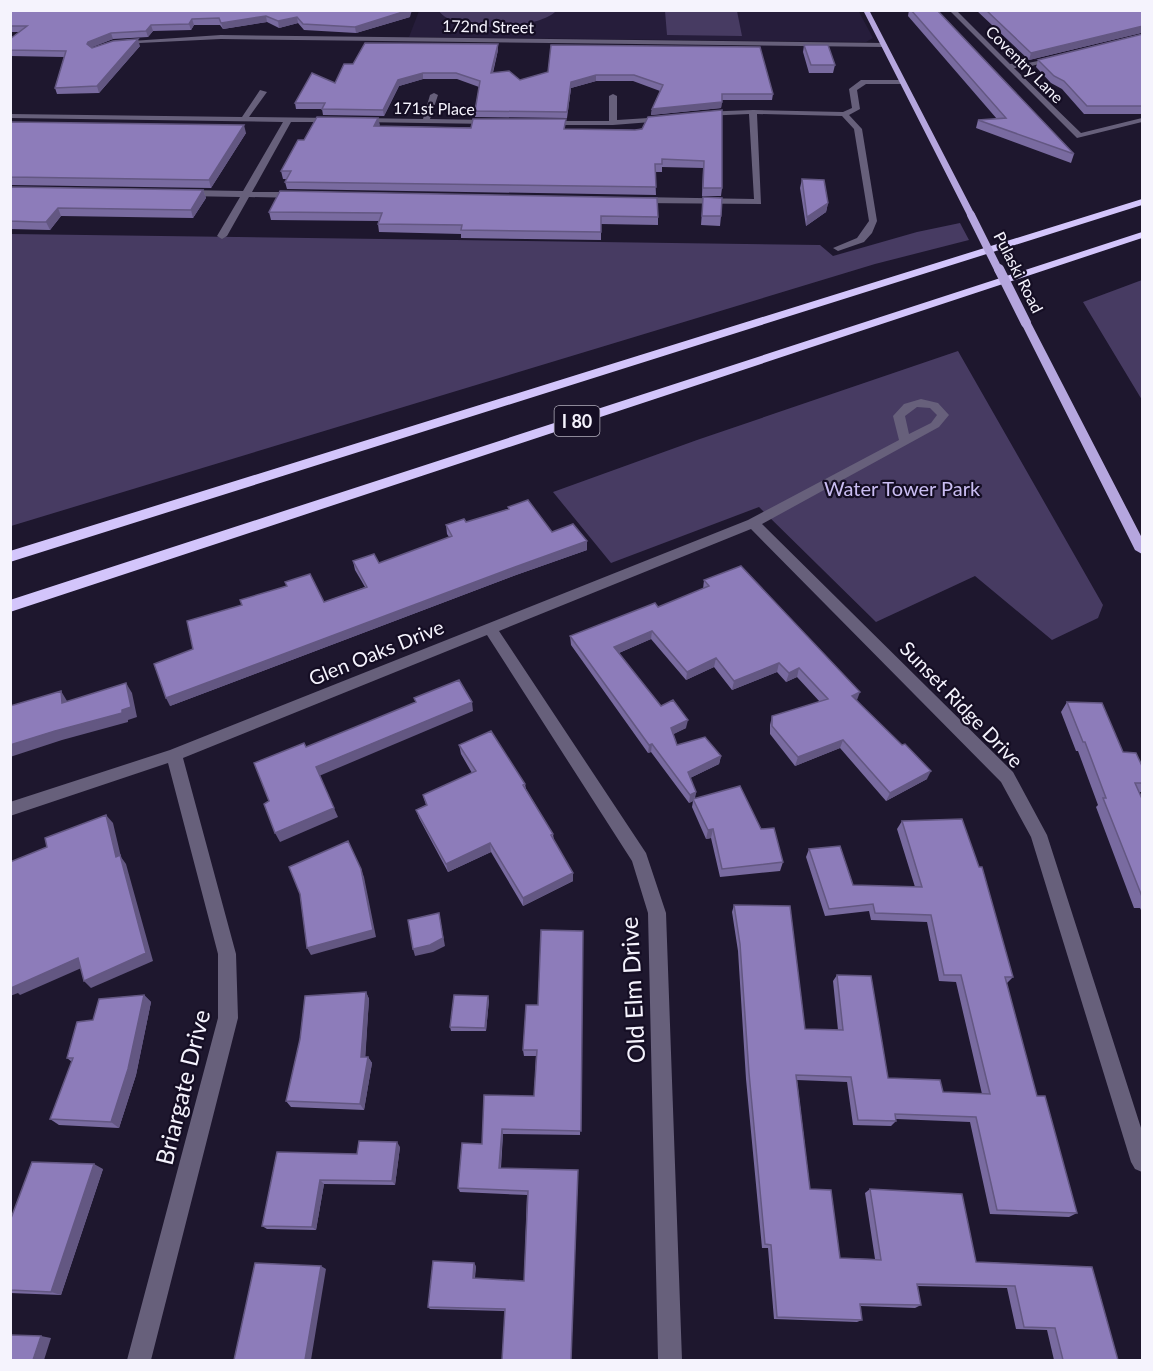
<svg xmlns="http://www.w3.org/2000/svg" width="1153" height="1371" viewBox="0 0 1153 1371" font-family="Lato,sans-serif">
	<rect width="100%" height="100%" fill="#1e172e"/>
	<path fill="#261d3b" d="M858,10l15,28 -7,4 -457,-5 10,-26z"/>
	<path fill="#473b62" d="M439,11v-1l117,1c-18,19 -102,23 -117,0z
		M665,11h72l5,25 -75,-1z
		M960,223l9,17 -94,24 -864,262v-292l809,11 13,11 84,-24z
		M1142,280v120l-59,-98z
		M958,351l145,254 -5,13 -46,22 -77,-64 -99,46 -117,-115 -148,56 -58,-71 144,-52z"/>
	<g fill="none" stroke-linecap="round" stroke-linejoin="round">
		<path fill="#67607b" fill-rule="evenodd" d="M949,10h7l54,54 18,-1 29,-6v2l-29,8 -14,1 67,65 61,-15v4l-65,16z
			M221,35l663,8 3,2 -3,2 -663,-8 -102,5 -3,-2z
			M861,80h40l4,2 -4,2h-35l-9,6 3,19 -11,6 13,14 15,92 -5,12 -8,9 -26,9 -5,-3 24,-10 12,-17 -15,-92 -12,-13 -85,-2 4,90 -123,-1 -4,-3 4,-3 116,2 -5,-85 -46,2h-3v-4l53,-2 90,2 9,-4 -3,-19z
			M260,90l7,2 -18,25 85,1 4,2 -4,2h-43l-39,70h47l4,3 -4,3 -50,-1 -22,39 -5,3 -5,-3 23,-39 -55,-1 -4,-3 4,-3 58,1 40,-69 -273,-4v-4l232,3z
			M434,93l4,2 -8,24 60,1 4,2 -4,2 -132,-2 -4,-2 4,-2 65,1 7,-24z
			M613,94l4,2v24l47,-3 4,2 -4,2 -51,4h-66l-4,-2 4,-2h62v-25z
			M921,399l17,4 11,12 -10,12 -177,97 251,248 34,63 95,296v41l-7,-3 -4,-7 -100,-325 -30,-55 -250,-253 -252,102 147,222 20,60 16,447h-24l-10,-447 -16,-52 -145,-226 -304,123 53,196 2,64 -87,342h-24l91,-342v-64l-50,-191 -158,53v-14l160,-52 578,-230 151,-80 -6,-24 11,-12zM917,407l13,1 7,7 -6,8 -22,11 -4,-18z"/>
		<path fill="#b5a6de" fill-rule="evenodd" d="M863,10h6l106,205 -1,2 -7,-2z
			M1026,320l5,3 111,215v16l-7,-4 -114,-227z"/>
		<path fill="#d3c5fb" fill-rule="evenodd" d="M1142,199v6l-1132,357v-11z
			M1142,232v6l-1132,374v-12z"/>
		<path stroke="#b5a6de" stroke-width="8" d="M971,215l28,56"/>
		<path stroke="#b5a6de" stroke-width="10" d="M999,269l27,54"/>
	</g>
	<path fill="#796ba0" d="M10,10l400,7 -54,16 -52,-3 -6,-7 -19,5 -12,-6 -44,7 -3,-4h-26l-3,5 -38,1 -5,6 -35,2 -21,8 48,-1 -41,47 -42,1 -2,-6 9,-31 -54,-1v-17l9,-7h-9z
		M909,10h28l137,144 -3,9 -95,-35 2,-8 19,-1 -89,-103z
		M976,10h167v24l-2,-1 -112,27z
		M1143,34v80h-59l-22,-25 -11,-6 -15,-16 2,-7z
		M498,44v6l-5,23 27,7 28,-8 3,-27 222,49 -1,6h-50l-1,8 -70,7 1,-6 8,-18 -27,-10h-37l-25,7 -4,30 -92,-1v-6l4,-24 -22,-8h-34l-24,7 -15,30 -61,-1 -1,-6h-26l-1,-6 40,-20 18,-19z
		M804,45l31,20 -2,8h-24l-6,-21z
		M722,110v78l-1,8h-19l1,-28 -41,-1v5h-7l1,23 -369,-6 -2,-7 2,-3h-4l-2,-8 23,-31 74,-22 1,8 256,4z
		M10,122l236,11 -35,55 -201,-3z
		M802,179l26,24 -2,9 -20,14 -6,-38z
		M10,187l193,3 3,8 -13,20 -132,-2 -11,14 -40,-1z
		M280,191l378,26v8l-57,-1v16l-140,-2v-4l-82,-2 -1,-8 1,-3 -108,-1 -2,-8z
		M703,197l18,19 -1,10 -19,-1z
		M508,507l44,25 35,9v9l-71,25 -346,131 23,-57 49,-44 82,-3 41,-15 -10,-17 -2,-9 26,2 70,-26 -2,-3 -1,-9 20,-3 42,-13z
		M704,580l153,120 70,79 -41,22 -46,-53 -45,18 -25,-32v-9l2,-9 48,-14 -23,-25 -11,5 -9,-10 -45,18 -18,-23 -28,13 -35,-41 -32,14 42,53 25,22 -13,6 4,11 44,11 -2,8 -29,14 6,14 -1,6 66,31 22,33 -3,9 -60,6 -9,-39 -5,1 -14,-32 1,-6 -4,2 -38,-51 -3,1 -77,-108 -1,-9 88,-29 45,-18z
		M1067,702l56,50 20,16v23l-2,1h-2l4,9v113l-3,-6h-6l-38,-101 2,-2 -20,-54h-2l-15,-39z
		M459,745l66,39 1,5 27,45 1,7 19,40 -50,25 -32,-54 -43,20 -29,-54 -3,-8 10,-5 -3,-10 49,-22 -11,-19z
		M902,821l111,156 -7,7 31,112 40,117 -8,4 -79,-3 -20,-92 -74,-3v2l-5,5 -38,-1 -6,-43 -50,-2 13,109 30,69 35,1 -10,-66 5,-4 106,73 116,5 26,93h-64l-7,-30 -31,-1 -9,-41 -90,-2 4,19 -6,3 -55,-2 2,14 -5,2 -83,-3 -6,-71h-6l-16,-169 -8,-128 -6,-39 2,-7 71,124 33,1 -5,-49 4,-6 51,103 55,14 39,2 -26,-112 -17,-1 -12,-59 -56,-2 -2,-9 -44,5 -19,-59 3,-8 44,36 62,2 -18,-58z
		M583,931l-3,204 -77,-1 -2,34 77,2 -7,190 -67,-49 -74,-2 -2,-2 48,-41 -1,12 49,3 3,-86 -67,-3 -2,-4 24,-44 52,-48 2,-40h-12l-1,-6 15,-45z
		M366,992l3,7 -4,58h3l4,6 -8,47 -73,-3 -5,-6z
		M144,995l7,7 -15,73 -17,53 -60,-3 -9,-6 22,-57 -5,-4z
		M489,1000l-3,31h-35l-1,-4z
		M400,1147l-5,38 -71,-1 -8,46 -49,-1 -5,-3 15,-74 80,2z
		M103,1169l-42,126 -51,-2v-72z"/>
	<path fill="#635782" d="M409,10h3l-2,7 -54,16 -1,-6z
		M266,16l1,6 -44,7 -2,-6z
		M297,17l1,6 -19,5 -1,-7z
		M192,19l2,6 -3,5 -2,-6z
		M151,25l2,6 -5,6 -2,-6z
		M1143,26l-2,7 -112,27 2,-7z
		M111,33l2,6 -23,9 -3,-4 1,-2z
		M138,39l2,7 -41,47 -2,-7z
		M498,44v6l-7,29v-6z
		M423,73v6l-24,7 -15,30 -1,-6 15,-30z
		M596,75v6l-25,7 -4,30 4,-36z
		M722,102l-1,6 -70,7 1,-6z
		M378,118l2,7 -5,9 -1,-8z
		M244,125l2,8 -35,55 -2,-8z
		M203,190l3,8 -13,20 -2,-8z
		M828,203l-2,9 -20,14 1,-9z
		M58,208l3,8 -11,14 -4,-8z
		M587,541v9l-71,25 -346,131 -4,-8 349,-131z
		M652,631l-1,8 -37,16v-8z
		M716,658l-2,9 -28,13 1,-8z
		M779,663l-2,9 -45,18 2,-9z
		M799,668l-2,9 -11,5 3,-9z
		M126,683l6,10 5,24 -9,3v2l-66,18 -52,17v-12l112,-35z
		M61,691l6,10 2,11 -7,-9z
		M860,692l-3,8 -5,-4z
		M472,702l1,9 -154,65 -3,-9z
		M688,720l-2,8 -16,8 1,-8z
		M843,740l-3,8 -45,18 3,-9z
		M652,744l-1,8 -3,1 1,-8z
		M721,756l-2,8 -33,16 2,-8z
		M931,771l-4,8 -41,22 4,-8z
		M696,792l-2,8 -1,-1v2l-4,2 1,-8z
		M334,808l4,9 -58,25 -5,-9z
		M106,815l7,8 8,34 5,7 27,97 -62,27 -7,-7 32,-124z
		M713,829l-2,9 -5,1 2,-9z
		M490,843l1,9 -43,20 -2,-8z
		M361,869l3,8 12,60 -65,18 -4,-7z
		M573,873v8l-50,25v-8z
		M439,913l6,33 -12,6 -18,4 -2,-7z
		M78,958l8,8 -66,29 -2,-2 -8,3v-10z
		M366,992l3,7 -4,64 -4,-6z
		M144,995l7,7 -15,73 -17,53 -8,-6z
		M488,996l1,4 -3,31 -1,-3z
		M368,1057l4,6 -8,47 -4,-6z
		M502,1129l1,5 -3,39 -1,-5z
		M397,1142l3,5 -5,38 -3,-4z
		M94,1164l9,5 -42,126 -10,-3z
		M320,1180l4,4 -8,46 -4,-3z
		M474,1263l2,3 -2,15 -1,-3z
		M321,1266l5,3 -15,91h-6z
		M41,1336l10,2 -7,22h-11z"/>
	<path fill="#8d7cba" stroke="#635782" stroke-width="1.5" d="M10,10l333,1 66,-1 -54,17 -52,-3 -6,-7 -19,4 -12,-5 -45,7 -2,-5 -27,1 -3,5 -38,1 -5,6 -35,2 -23,9 -1,2 5,4 21,-7 25,-2 -41,47 -42,2 11,-37 -56,-1v-11l17,-13h-17z
		M911,10h26l137,144 -96,-34 28,-2z
		M986,10h157v16l-112,27z
		M1143,34v72h-56l-23,-25 -10,-5 -16,-16z
		M365,43l133,1 -7,29 18,-2 11,9 28,-8 3,-27 209,2 13,47h-51v8l-70,7 11,-24 -29,-10h-38l-25,7 -4,30 -92,-1 5,-30 -24,-8h-33l-25,7 -15,30 -61,-1 3,-6h-30l17,-30 23,10 9,-19h9z
		M804,45h24l7,20h-24z
		M722,110v78h-19l1,-27 -42,-2v5h-7l1,23 -371,-5 6,-11h-10l17,-31h6l13,-23 61,1 -4,8 97,2 2,-9h93l-2,10 71,1 7,-1 6,-12z
		M10,122l234,3 -35,55 -199,-3z
		M802,179l22,1 4,23 -21,14z
		M10,187l193,3 -12,20 -133,-2 -12,14h-10l-26,-1z
		M280,191l377,7 1,19 -57,-1v16l-140,-2 1,-5 -84,-1 4,-11 -113,-1z
		M703,197l19,1 -1,18h-19z
		M528,500l24,32 21,-8 14,17 -72,26 -349,131 -12,-34 39,-15 -6,-28 55,-16 -2,-5 47,-14 -2,-4 25,-8 14,28 43,-15 -14,-26 21,-7 5,9 73,-27 -6,-11 18,-6 2,3 43,-13 -1,-2z
		M741,566l119,126 -8,4 50,49 3,-1 26,27 -41,22 -47,-53 -45,17 -26,-31v-10l56,-17 -29,-31 -10,5 -10,-10 -45,18 -18,-23 -29,14 -35,-41 -38,16 47,59 12,-6 15,20 -17,8 6,17 28,-8 16,19 -33,16 8,20 -6,3 -38,-51 -3,1 -79,-109 85,-33 3,4 51,-21 -5,-6z
		M459,680l13,22 -156,65 18,41 -59,25 -11,-29 5,-3 -15,-38 50,-20 2,4 59,-24 51,-21 -2,-4z
		M126,683l5,24 -9,3v3l-67,18 -45,14v-39l51,-15 1,12z
		M1067,702l35,1 21,49 13,1 7,15v15h-8l8,18v98l-40,-101h3l-21,-56h-2z
		M491,731l34,53 -2,1 30,49 -2,1 22,38 -50,25 -33,-55 -44,21 -30,-54 11,-5 -4,-10 53,-24 -17,-26z
		M740,786l21,43 13,-1 9,34 -61,7 -9,-40 -5,1 -15,-31z
		M106,815l10,42 4,-2 26,98 -62,28 -6,-23 -67,30 -1,-126 37,-15 -2,-9z
		M962,819l17,48h3l31,110h-8l32,119h8l32,117 -80,-3 -21,-93 -81,-3 1,7 -38,-1 -7,-43 -55,-2 14,114 21,1 9,68 41,2 -11,-71 92,5 14,68 116,5 26,93h-55l-8,-32 -31,-1 -9,-41 -98,-2 4,21 -61,-1 2,16 -85,-3 -6,-72 -6,-1 -16,-171 -9,-129 -6,-39 56,1 15,123 38,1 -6,-55 34,1 17,102 52,2 3,12 47,2 -29,-119h-17l-13,-60 -56,-2 -2,-9 -44,5 -20,-60 31,-3 13,39 69,2 -20,-66z
		M348,841l13,28 12,61 -66,18 -7,-54 -11,-27z
		M439,913l4,25 -13,7 -17,4 -5,-29z
		M541,930l42,1 -2,200 -79,-2 -3,39 79,2 -7,190h-69l3,-51 -77,-2 5,-46 41,2 -1,15 51,3 4,-90 -70,-3 4,-45 20,1 2,-49 50,1 3,-46h-14l3,-45h12z
		M366,992l-5,65h7l-8,47 -74,-3 14,-62 5,-43z
		M144,995l-16,74 -17,53 -61,-3 23,-61h-6l10,-36 16,-2 6,-21z
		M454,995l34,1 -3,32 -35,-1z
		M359,1141l38,1 -5,39 -72,-1 -8,47 -50,-1 15,-74 80,2z
		M32,1162l62,2 -43,128 -41,-2v-69z
		M255,1263l66,3 -16,94h-71z
		M10,1335l31,1 -8,24h-23z"/>
	<g text-anchor="middle" dominant-baseline="central" stroke-width="4.5" stroke-linejoin="round" paint-order="stroke">
		<g font-size="16" fill="#f5f3fd" stroke="#150e24">
			<text transform="translate(488 26) rotate(1)">172nd Street</text>
			<text transform="translate(1025 64) rotate(45)">Coventry Lane</text>
			<text transform="translate(434 108) rotate(1)">171st Place</text>
			<text transform="translate(1019 272) rotate(63)">Pulaski Road</text>
		</g>
		<rect fill="#150e24" stroke="#b2aebc" stroke-width="1.5" x="554.5" y="406" width="45" height="30" rx="4.5"/>
		<g font-size="18" font-weight="bold" fill="#f5f3fd">
			<text x="577" y="421">I 80</text>
		</g>
		<g font-size="20" fill="#cabdf2" stroke="#150e24">
			<text x="902" y="488">Water Tower Park</text>
		</g>
		<g font-size="20" fill="#f5f3fd" stroke="#150e24">
			<text transform="translate(376 652) rotate(-22)">Glen Oaks Drive</text>
			<text transform="translate(962 704) rotate(46)">Sunset Ridge Drive</text>
		</g>
		<g font-size="24" fill="#f5f3fd" stroke="#150e24">
			<text transform="translate(632 990) rotate(-93)">Old Elm Drive</text>
			<text transform="translate(182 1087) rotate(-76)">Briargate Drive</text>
		</g>
	</g>
	<rect width="1153" height="1371" fill="none" stroke="#f5f3fd" stroke-width="24"/>
</svg>
